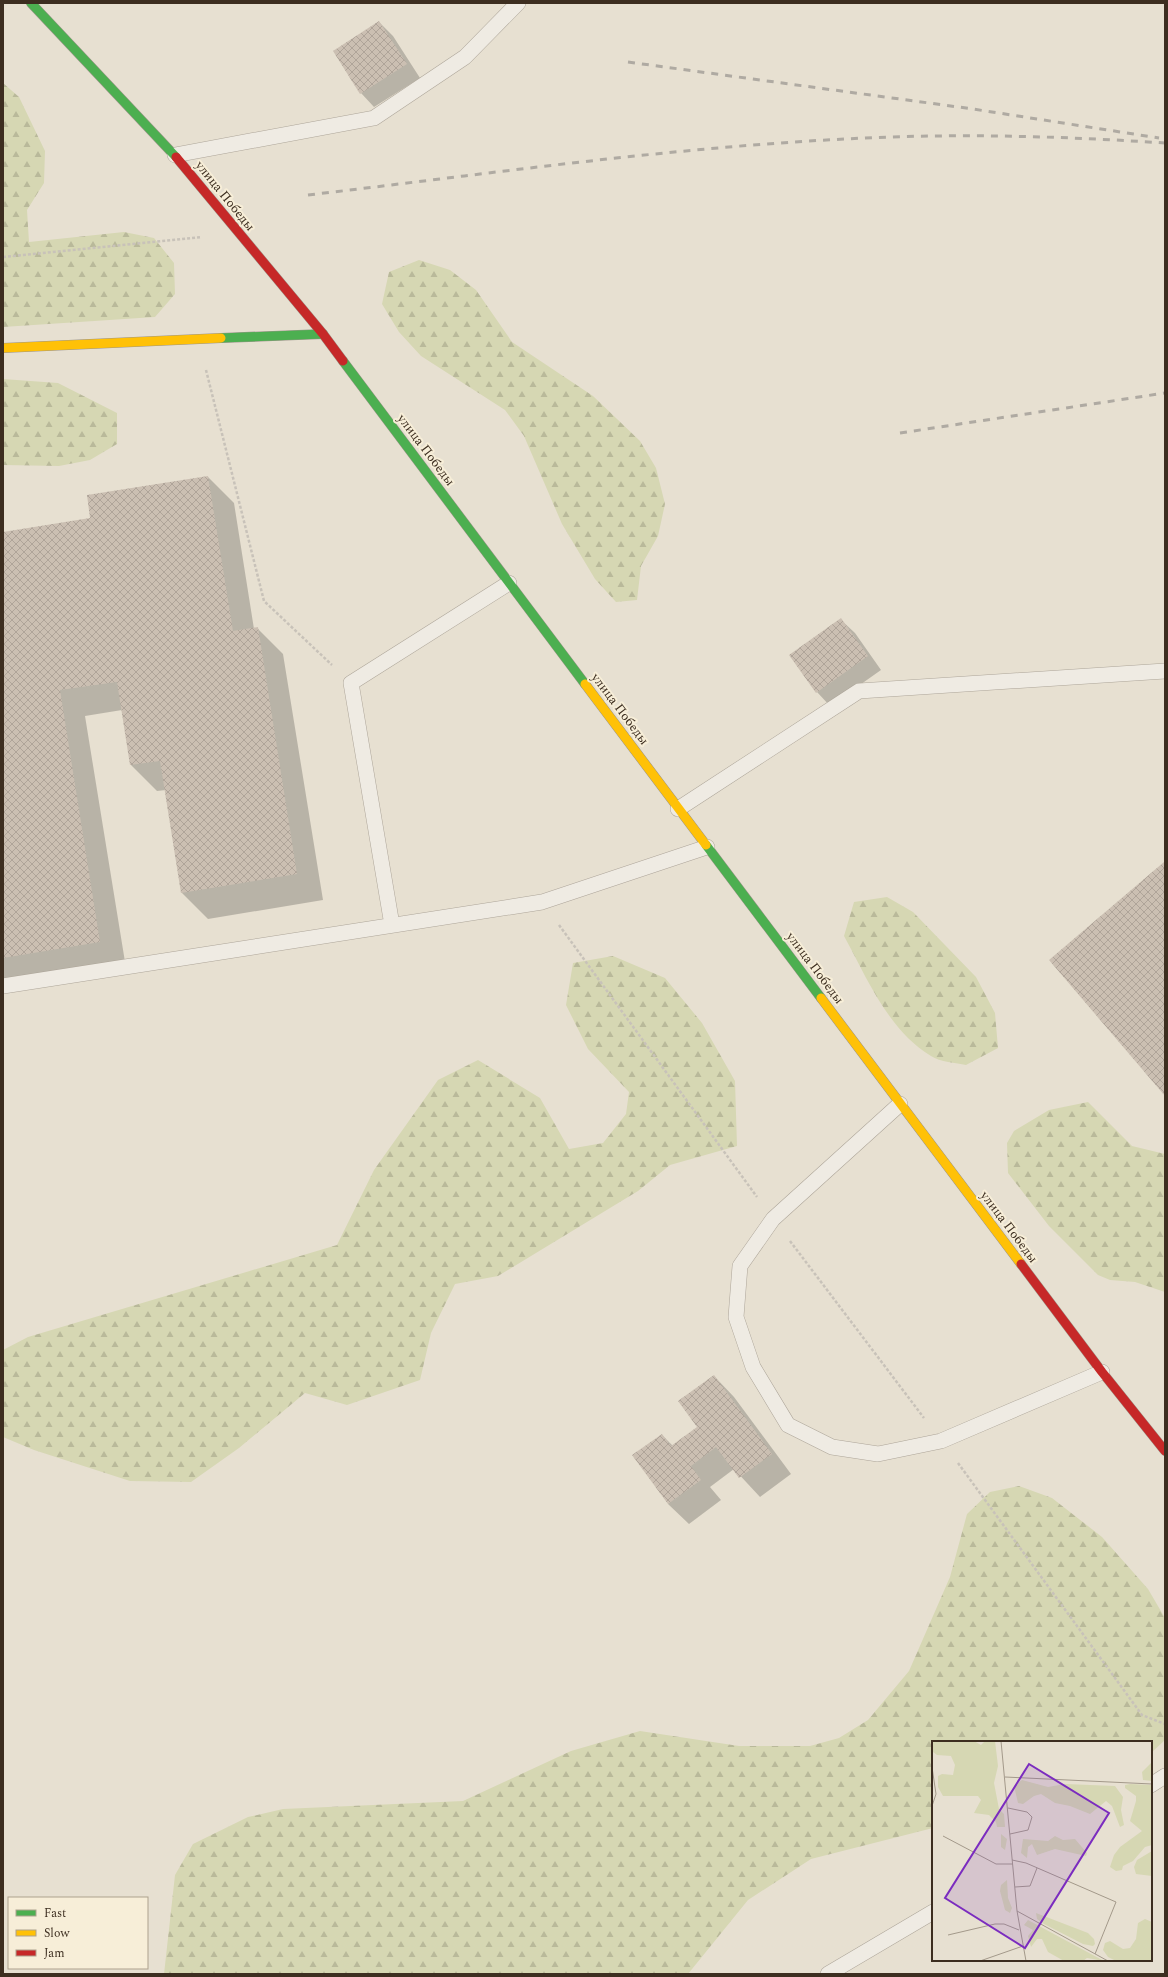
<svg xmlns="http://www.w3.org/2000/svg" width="1168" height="1977" viewBox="0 0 1168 1977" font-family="Spectral,serif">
	<defs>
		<pattern id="forest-firs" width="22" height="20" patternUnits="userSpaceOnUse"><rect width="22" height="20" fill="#d6d7b3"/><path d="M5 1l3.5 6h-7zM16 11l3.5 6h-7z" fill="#b9b99a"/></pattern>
		<pattern id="building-cross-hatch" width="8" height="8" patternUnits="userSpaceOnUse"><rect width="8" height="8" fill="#cbbfb2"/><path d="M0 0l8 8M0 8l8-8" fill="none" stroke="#afa499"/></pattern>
	</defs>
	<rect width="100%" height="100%" fill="#e7e0d1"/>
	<path fill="url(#forest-firs)" d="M3,83l16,14 26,54 -1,32 -17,27 2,32 95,-10 30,6 20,25 1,31 -20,23 -152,10z
		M419,260l31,10 26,20 36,52 81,54 47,45 16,27 9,36 -7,32 -17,30 -4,34 -21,2 -21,-23 -33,-55 -38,-88 -19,-26 -84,-54 -22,-24 -17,-28 7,-32z
		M3,379l55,4 59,30v31l-27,16 -31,6 -56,-1z
		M887,897l26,15 63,65 19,36 3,35 -32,17c-10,-2 -26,-3 -35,-9 -43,-26 -64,-78 -87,-120l10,-34z
		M613,956l52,22 37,45 33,58 2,65 -67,19 -32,26 -140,85 -43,8 -24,49 -11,47 -73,25 -42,-12 -66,55 -48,34 -61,-1 -96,-31 -31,-13v-87l25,-13 309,-92 37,-75 64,-90 40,-20 62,38 29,51 34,-6 23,-29 3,-22 -41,-43 -22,-44 7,-42z
		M1088,1102l44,44 33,8v138l-30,-10 -25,-2 -12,-5 -49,-49 -41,-53 -1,-30 7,-12 35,-21z
		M1019,1486l33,12 50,39 46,52 17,29v122l-14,13v-11h-218v86l-122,31 -63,41 -60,74h-524l11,-99 18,-31 55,-27 35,-8 180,-8 108,-50 69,-20 99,15h71l29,-8 29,-18 41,-49 41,-94 17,-63 23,-22z"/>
	<path fill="#0003" d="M379,22l14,14 27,42 -46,29 -13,-14z
		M208,477l26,26 20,126 3,-1 26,26 40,246 -115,19 -26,-26 -16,-103 -9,1 -26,-26 -9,-55 -37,6 41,252 -123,20v-455l88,-14z
		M841,620l14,13 26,37 -51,36 -13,-14z
		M714,1376l20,21 57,77 -31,23 -26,-28 -24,18 11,13 -32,24 -21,-20 -6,-69 11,11 26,-18z"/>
	<path fill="url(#building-cross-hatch)" d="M379,21l28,43 -47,30 -27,-43z
		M208,476l25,155 25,-4 39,247 -116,19 -21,-132 -30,4 -13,-83 -57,8 40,252 -97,16v-426l87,-14 -3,-23z
		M841,618l27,38 -52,37 -27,-38z
		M1164,862l1,1v233l-116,-136z
		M714,1375l58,79 -33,24 -23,-31 -25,19 10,14 -33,24 -36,-49 30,-21 9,12 26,-19 -19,-26z"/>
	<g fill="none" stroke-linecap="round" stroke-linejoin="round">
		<g stroke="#ada599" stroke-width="16">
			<path id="lane" d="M175,155l199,-37 91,-61 53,-54
				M678,809l181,-118 306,-20
				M392,925l-41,-242 158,-100
				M3,986l539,-84 165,-55
				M900,1104l-127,115 -33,47 -4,51 17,50 35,58 44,22 46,7 63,-13 161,-69
				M1151,1785l14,-9
				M828,1974l105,-62"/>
		</g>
		<g stroke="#9c958a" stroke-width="10">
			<path id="fast" d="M31,3l145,154
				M221,338l102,-4
				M343,361l242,323
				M706,845l115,153"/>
		</g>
		<g stroke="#9c958a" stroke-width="10">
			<path id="slow" d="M3,348l218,-10
				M585,684l121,161
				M821,998l200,266"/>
		</g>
		<g stroke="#9c958a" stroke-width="10">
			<path id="jam" d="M176,157l147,177 20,27
				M1021,1264l81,108 63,79"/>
		</g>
		<path stroke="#c8c2b9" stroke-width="2.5" stroke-dasharray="3 2" stroke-linecap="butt" d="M3,257l199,-20
			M206,370l58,231 68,64
			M559,925l198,272
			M790,1241l134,177
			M958,1463l184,252 23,9"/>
		<use href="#lane" stroke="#efebe3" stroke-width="15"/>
		<use href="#fast" stroke="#4caf50" stroke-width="9"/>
		<use href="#slow" stroke="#ffc107" stroke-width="9"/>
		<use href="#jam" stroke="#c62828" stroke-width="9"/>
		<path stroke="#afaaa2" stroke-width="3" stroke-dasharray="7 7" stroke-linecap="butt" d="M628,62l345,47 186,29
			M308,195c179,-21 358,-47 537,-56 107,-6 214,-3 320,4
			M900,433l265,-40"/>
	</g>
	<g text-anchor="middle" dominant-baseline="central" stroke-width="4" stroke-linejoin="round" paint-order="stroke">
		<g font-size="13" fill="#3d2e20" stroke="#f7eed8">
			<text transform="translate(225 196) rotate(51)">улица Победы</text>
			<text transform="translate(426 450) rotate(53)">улица Победы</text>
			<text transform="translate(620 709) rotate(53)">улица Победы</text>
			<text transform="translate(815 968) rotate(53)">улица Победы</text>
			<text transform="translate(1009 1227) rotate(53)">улица Победы</text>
		</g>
	</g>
	<g transform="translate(932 1741)">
		<rect width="220" height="220" fill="#e7e0d1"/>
		<path d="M0,0h42l7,4 4,-4h10l3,25 -4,17 5,26 5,5 1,13h-8l-1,-5 -7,-7 -15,-2 7,-13 -3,-4h-35l-5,-9v-11l4,-2 11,1 2,-10 -4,-9 -14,-1 -4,-3zM220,21v19l-9,-1 -1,-8zM90,39l26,7 17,-3 50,2 8,11 -2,13 3,15 -4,2 -8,-21 -6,-5 -16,13 -20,-8 -15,-3 -14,-9 -7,2 -11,8 -5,-1 -4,-17zM198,43l22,1v60l-7,2 -12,14 -10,5 -1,4 -6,1 -6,-4 4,-12 6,-8 22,-16 -12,-10 6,-20v-5l-11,-8v-3zM69,93l6,5 -2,11 -4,-3zM123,95l8,4 12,-1 12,14 -1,3 -31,-7 -18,6 -5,-11 -4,3 -1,11 -6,-5 2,-14 25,2zM220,110v25l-16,-2 -2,-7 3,-7zM75,139l1,18 4,10 -2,5 -5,-3 -5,-19 1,-6zM104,172l52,20 6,6 1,5 -2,2 -10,-2 -39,-20 -7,-5zM213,178l7,3v39h-36l-8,-4 -5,-7 2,-7 5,-2 13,8 7,-1 6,-9 2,-16zM96,179l76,41 -17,-3 -4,3h-19l-16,-9 -6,-13h-5l-6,8 -3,-11 5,-6 -9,-5z" fill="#d6d7b3"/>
		<path fill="none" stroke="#a3998a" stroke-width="1" d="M69,0l16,170 9,50M0,26l4,27 -4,12M73,36l147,7M76,67l19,4 5,5 -4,13 -18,4M11,95l53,28h17M80,119l14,3 90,39 -21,52M83,146l15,-1 7,-18M85,170l91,50M16,194l47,-11h9l15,6M48,220l43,-15"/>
		<path fill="#7b2cbf" fill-opacity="0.15" stroke="#7b2cbf" stroke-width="2" d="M97,23l80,49 -84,135 -80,-50z"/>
		<rect width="220" height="220" fill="none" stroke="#3d2e20" stroke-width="2"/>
	</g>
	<rect width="1168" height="1977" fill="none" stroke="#3d2e20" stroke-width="8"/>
	<rect x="8" y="1897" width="140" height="72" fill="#f7eed8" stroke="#ada18e"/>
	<rect x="16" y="1910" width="20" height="6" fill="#4caf50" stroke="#ada18e"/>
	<text x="44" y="1917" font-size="12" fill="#3d2e20">Fast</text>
	<rect x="16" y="1930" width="20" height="6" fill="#ffc107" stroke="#ada18e"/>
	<text x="44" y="1937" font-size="12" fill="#3d2e20">Slow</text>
	<rect x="16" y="1950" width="20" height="6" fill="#c62828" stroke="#ada18e"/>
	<text x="44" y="1957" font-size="12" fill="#3d2e20">Jam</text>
</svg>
